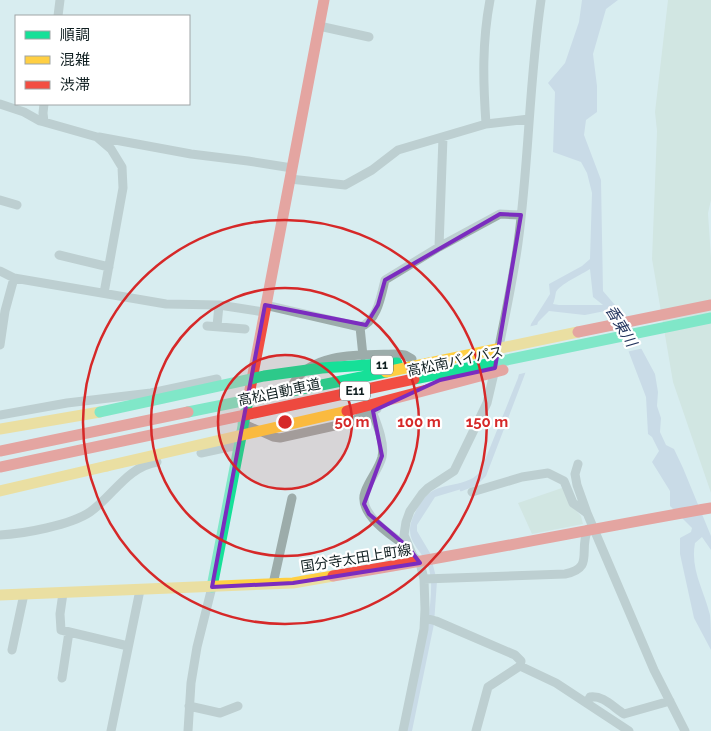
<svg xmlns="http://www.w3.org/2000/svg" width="711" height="731" viewBox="0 0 711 731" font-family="Raleway,'Noto Sans JP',sans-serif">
	<rect width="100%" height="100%" fill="#d8edf0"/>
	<path fill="#c8ddd1" d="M668,0h43v200l-3,13 3,45v235l-38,-111 -21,-123 5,-128 -2,-19z
		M562,488l9,17 10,11 2,8 -51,10 -14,-31z"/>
	<path fill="#b6c6dc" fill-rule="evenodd" d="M582,0h36l-12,9 -13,45 4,32v26l-11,8 -2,15 17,45 2,111 12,14 26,43 14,26 3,18 -1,14 4,12 -1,14 6,13 8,4 9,19 28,68v14l-9,-13 -7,6c-5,26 9,47 15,72 1,10 1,24 1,35l-17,-32 -14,-64v-16l11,-6 1,-4 -22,-22v-15l-18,-29 7,-11 -7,-14 -4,-3 -2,-37 -18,-47 -17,-32 -62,-7 -11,11 -13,52 -39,102 -8,8 -43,13 -18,28v6l13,22 7,28 -3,43 -22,107h-7c6,-25 11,-50 16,-75 5,-25 11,-50 10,-76 -2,-35 -38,-34 -11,-76 14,-23 33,-15 53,-26 3,-2 6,-5 8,-8l37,-92 13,-54 19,-30 -1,-10 33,-18 8,-7 2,-66 -5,-20 -6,-11 -28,-10 2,-60 -7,-9 17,-20 14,-41zM590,269l3,28 10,8h-44l-6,-1c2,-5 2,-7 3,-12 3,-7 26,-18 34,-23z"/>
	<path fill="#d8edf0" d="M620,308l24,40 -18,4 -16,-32 -30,-4z
		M540,324l-12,48 -12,3 12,-48z"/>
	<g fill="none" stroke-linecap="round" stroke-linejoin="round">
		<path stroke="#b6c6dc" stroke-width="2.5" d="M461,490l13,-5"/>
		<path stroke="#9cacaa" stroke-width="9" d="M58,16l2,-16
			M319,26l50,11
			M0,104l24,8 16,9 4,1
			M44,104l-1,9 1,9 53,15 14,12 11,18 1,21 -19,105
			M486,124c-3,-43 -4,-82 4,-124
			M99,137l92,17 57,7 44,7
			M290,179l55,6 27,-15 26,-20 88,-26 43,-5
			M0,200l17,5
			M439,247l4,-110
			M59,255l50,12
			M0,271l14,7 152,26 53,1 45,7
			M265,305l95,22 3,29
			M207,326l38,3
			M217,326l2,-21
			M360,327c17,-5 21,-31 25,-47l54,-33 61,-33 21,1
			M0,345l5,-34 9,-33
			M498,352c7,-37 15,-72 20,-109 11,-81 11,-162 23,-243
			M293,384c19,-33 71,-29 104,-30l8,1 7,4
			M372,411c5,13 13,32 10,46 -3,12 -13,23 -17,35 -8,22 28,45 43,55
			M0,415l67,-12 84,-10 66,-14
			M242,423l31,14 7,1 68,-15 29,-14
			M201,453l37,-8
			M578,464l-3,10 2,11 10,28 67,157 31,61
			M472,492l50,-15 26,-4 16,8 9,22 14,10
			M0,535c23,-1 71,-10 90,-23 23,-16 37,-45 67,-50
			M424,579l141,-5c30,-6 13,-23 23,-45
			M273,584l19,-86
			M63,593l-3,21 1,16 67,16
			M425,618l11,3 79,34 6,6 -1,5 36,17 73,48
			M12,650l12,-56
			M62,678l7,-46
			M587,703l3,-6c13,-2 23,10 34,17l46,-13
			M189,706l31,7 18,-7
			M111,731l29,-141
			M188,731l3,-48 6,-36 15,-60
			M403,731l21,-102 1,-20 -1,-30 -4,-16 -7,-7 -9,-21 2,-13 4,-11 12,-17 6,-6 26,-17 33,-68 8,-34
			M476,731l12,-44 32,-21"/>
		<path stroke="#16e098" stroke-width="11" d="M212,587l37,-192"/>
		<path stroke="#ffcf43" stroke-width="11" d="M0,429l100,-17
			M0,491l107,-25
			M0,595l293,-12 40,-7"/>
		<path stroke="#f24e42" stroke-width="11" d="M249,395l75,-395
			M333,576c126,-20 252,-46 378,-68"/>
		<path stroke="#16e098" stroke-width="11" d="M414,379l297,-61
			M100,412l164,-36 58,-8 75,-5
			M188,412l198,-40"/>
		<path stroke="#ffcf43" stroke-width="11" d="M386,372l192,-40
			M107,466l240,-55"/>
		<path stroke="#f24e42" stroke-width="11" d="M578,332l133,-27
			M347,411l156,-41
			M0,451l188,-39
			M0,467l414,-88"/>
	</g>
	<path d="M0 0H711V731H0ZM500,214l21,1 -26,153 -55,12 -67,31 9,45 -18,48 5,10 39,33 12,16 -127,20 -81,4 53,-282 101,20 12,-20 7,-25z" fill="#d8edf0" fill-opacity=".55" fill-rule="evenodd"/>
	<path fill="none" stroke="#7b2cbf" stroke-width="4" stroke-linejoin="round" d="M500,214l21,1 -26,153 -55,12 -67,31 9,45 -18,48 5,10 39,33 12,16 -127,20 -81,4 53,-282 101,20 12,-20 7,-25z"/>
	<circle cx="285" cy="422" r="67" fill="#d62828" fill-opacity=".12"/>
	<g fill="none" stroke="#d62828" stroke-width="2.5">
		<circle cx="285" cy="422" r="67"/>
		<circle cx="285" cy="422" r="134"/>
		<circle cx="285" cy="422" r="202"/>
	</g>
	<g text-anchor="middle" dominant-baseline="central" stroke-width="4.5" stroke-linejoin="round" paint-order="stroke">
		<g fill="#fff" stroke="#586264" stroke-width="1">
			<rect x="371" y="355.5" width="22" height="19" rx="4"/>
			<rect x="340" y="381.5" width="30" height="19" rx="4"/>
		</g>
		<g font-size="12" font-weight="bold" fill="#101f21">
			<text x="382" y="365">11</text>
			<text x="355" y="391">E11</text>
		</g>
		<g font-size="14" fill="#101f21" stroke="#fff">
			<text transform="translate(455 361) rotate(-12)">高松南バイパス</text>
			<text transform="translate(279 392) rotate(-12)">高松自動車道</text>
			<text transform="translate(356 558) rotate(-9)">国分寺太田上町線</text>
		</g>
		<g font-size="15" font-style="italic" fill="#24355e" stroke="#fff">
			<text transform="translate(621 326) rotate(59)">香東川</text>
		</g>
	</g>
	<circle cx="285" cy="422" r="8" fill="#d62828" stroke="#fff" stroke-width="2.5"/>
	<g font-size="15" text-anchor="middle" font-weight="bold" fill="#d62828" stroke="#fff" stroke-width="4.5" stroke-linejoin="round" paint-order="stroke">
		<text x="352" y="427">50 m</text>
		<text x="419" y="427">100 m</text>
		<text x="487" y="427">150 m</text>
	</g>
	<rect x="15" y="15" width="175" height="90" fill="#ffffff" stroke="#9fa5a6"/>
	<rect x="25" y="31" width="25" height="8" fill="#16e098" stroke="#9fa5a6"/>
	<text x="60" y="40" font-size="15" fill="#101f21">順調</text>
	<rect x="25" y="56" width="25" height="8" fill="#ffcf43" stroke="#9fa5a6"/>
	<text x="60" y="65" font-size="15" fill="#101f21">混雑</text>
	<rect x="25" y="81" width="25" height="8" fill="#f24e42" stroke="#9fa5a6"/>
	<text x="60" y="90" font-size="15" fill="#101f21">渋滞</text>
</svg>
